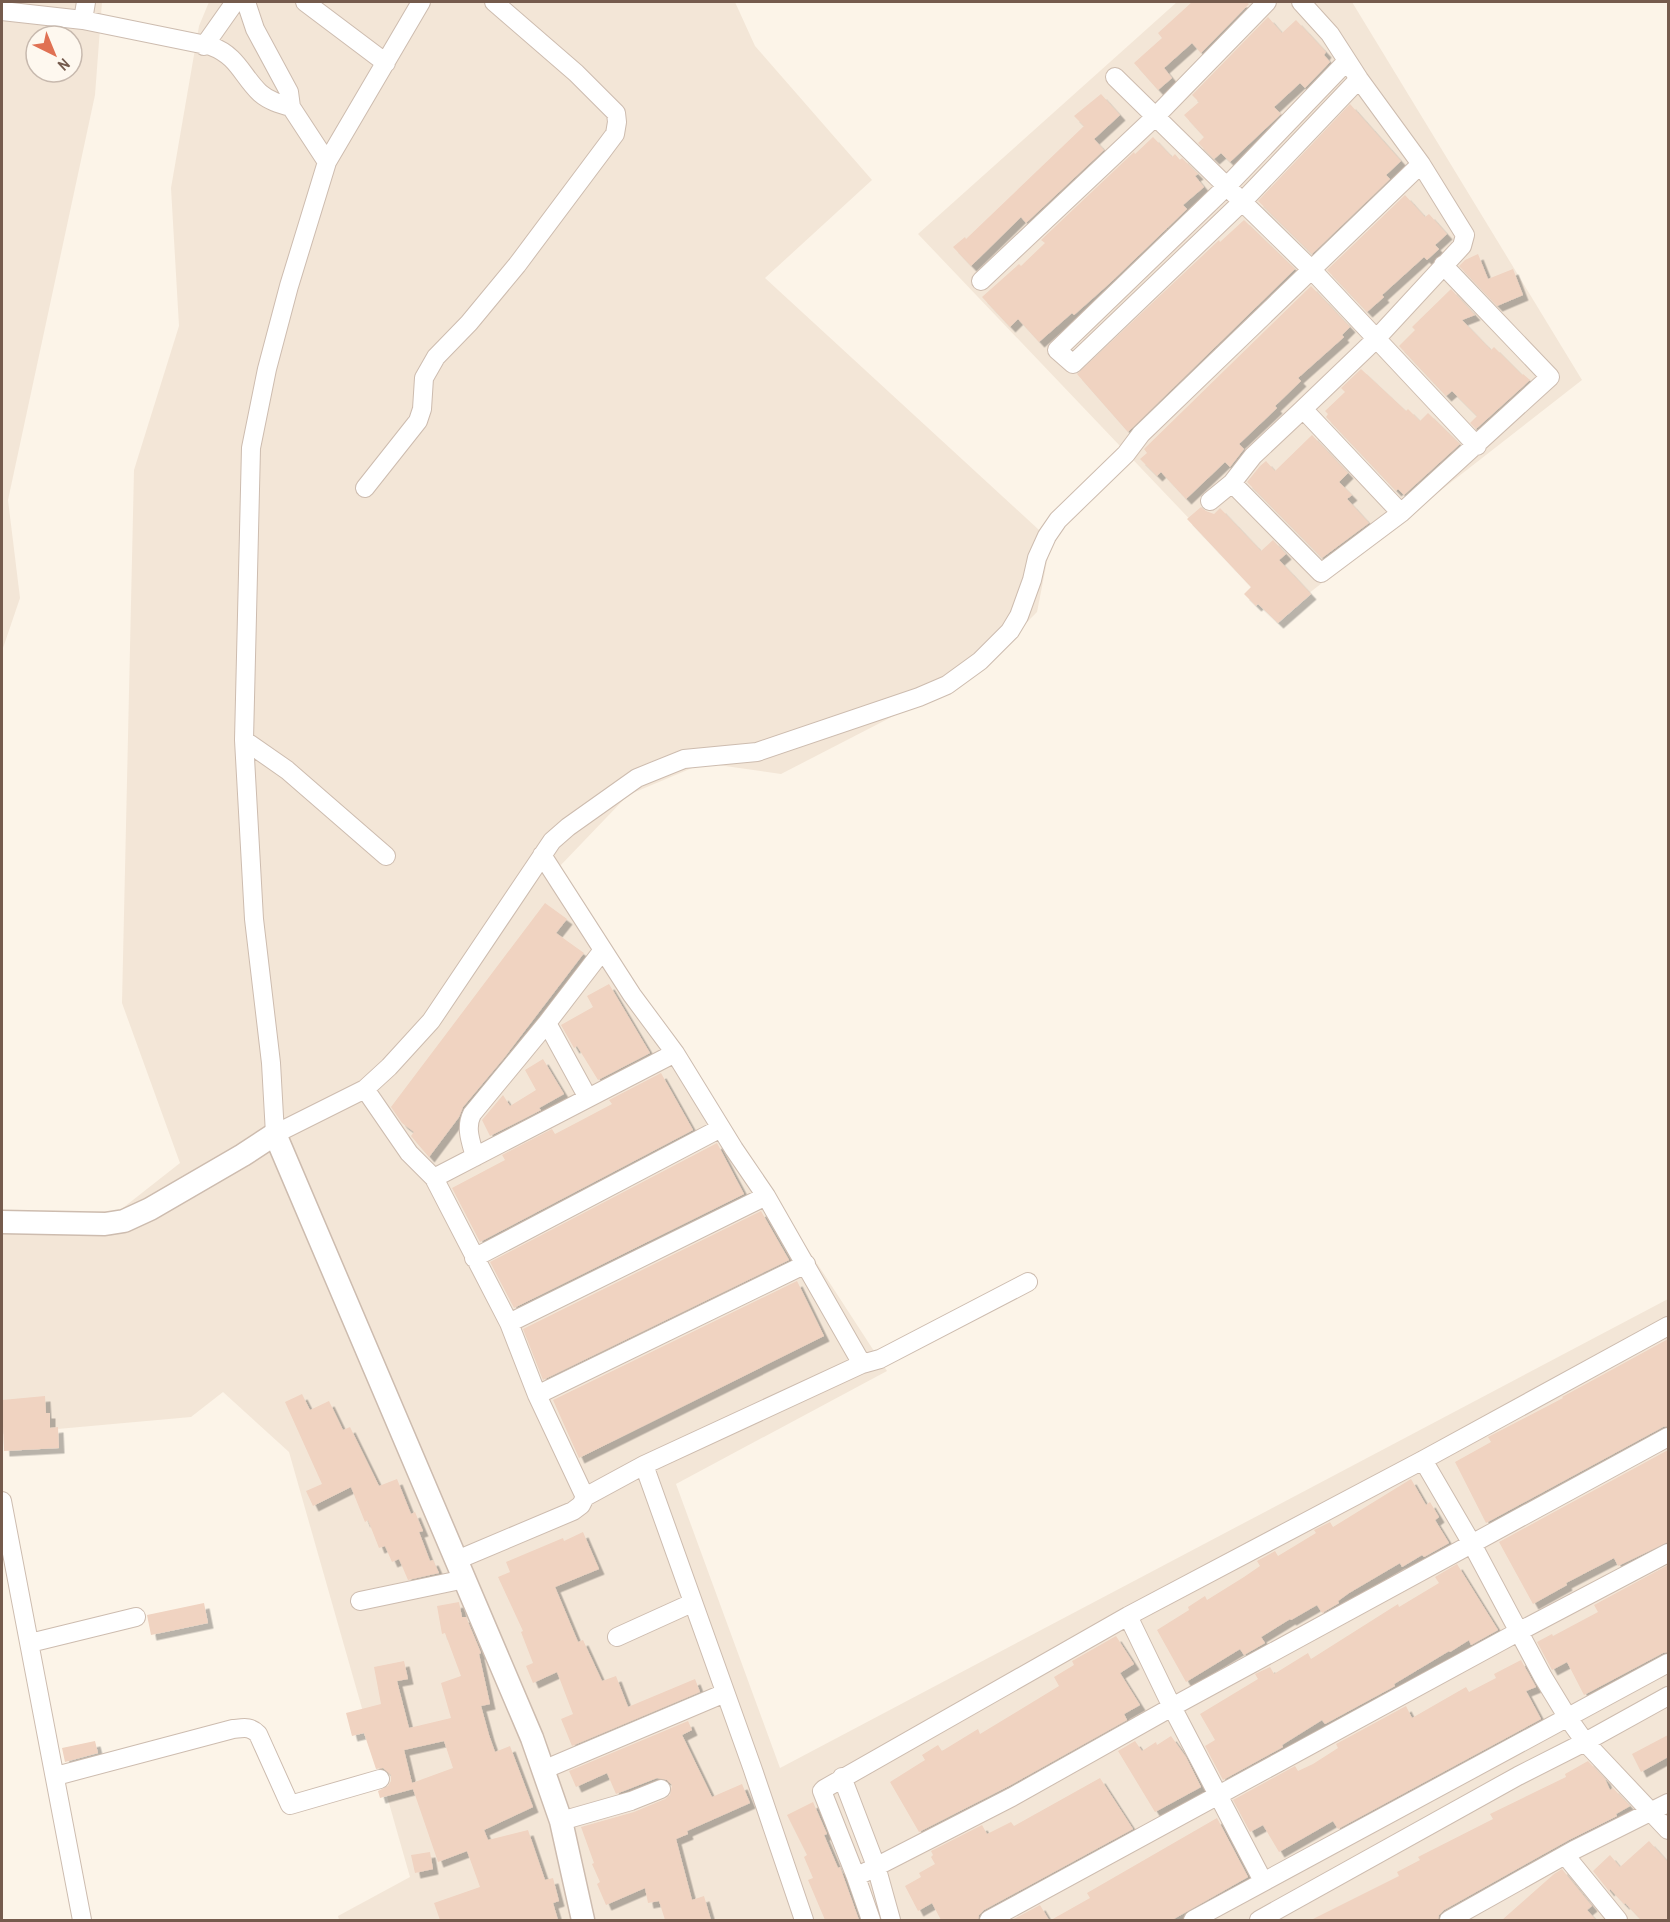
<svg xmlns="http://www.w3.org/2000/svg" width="1670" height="1922" viewBox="0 0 1670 1922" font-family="'Archivo Narrow',sans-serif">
	<defs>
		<filter id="shadow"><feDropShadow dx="5.5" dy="5.5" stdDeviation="0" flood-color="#0004"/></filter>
	</defs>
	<rect width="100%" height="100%" fill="#fcf4e8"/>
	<path fill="#f3e6d7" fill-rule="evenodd" d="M2,2h100l-7,93 -87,405 12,98 -18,53zM36,36h36v36h-36z
		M209,2h526l20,44 117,134 -107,98 286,263 -14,71 -60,61 -196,101 -77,-11 -76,32 -69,72 328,504 -211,113 104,284 888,-469v621h-1329l-1,-4 72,-39 -121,-425 -66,-60 -32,25 -189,17v-220l117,-3 61,-48 -58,-160 12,-533 45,-144 -8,-138 28,-162z
		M1177,2h175l230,378 -301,235 -363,-381z"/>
	<path fill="#f0d3c1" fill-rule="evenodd" filter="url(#shadow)" d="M1192,2h54l3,2 -48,49 -9,-10 -28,25 8,10 -14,12 -24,-27 28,-25 -4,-5z
		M1268,17l14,16 14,-13 30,32 -2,3 6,7 -25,26 -5,-5 -26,24 7,7 -51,48 -9,-9 -7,6 -16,-16 6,-6 -20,-22 15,-13 -7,-7z
		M1101,94l19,21 -26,24 10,11 -78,73 -5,-6 -50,49 -18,-19 12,-10 1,2 118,-113 -10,-10z
		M1350,104l51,57 -15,14 4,4 -78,75 -54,-53z
		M1153,137l19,20 3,-3 5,6 2,-2 16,16 -3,2 9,11 -21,18 4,4 -77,74 -36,32 -2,-2 -33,29 -21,-23 -8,8 -28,-30 37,-33 2,2 24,-23 -4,-3 93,-88 1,2z
		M1405,195l20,22 4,-3 18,20 -12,11 4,4 -12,11 -3,-3 -42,38 2,2 -17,15 -40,-42z
		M1244,220l51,49 -167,163 -51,-58 142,-134 1,2z
		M1478,254l10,25 25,-10 10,26 -26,11 -38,-40 6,-6z
		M1311,286l39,41 -8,8 2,2 -46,41 3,3 -26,25 2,2 -38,36 5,5 -14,18 -5,-5 -39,37 -25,-27 -4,4 -17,-17 7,-6 -3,-4z
		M1451,289l24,26 -13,5 29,30 3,-3 28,28 1,-1 7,6 -54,49 -6,-6 7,-7 -25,-25 -6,5 -47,-50 16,-16 -3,-3z
		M1361,369l45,42 2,-2 12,12 8,-8 32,31 -56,51 -6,-6 -2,2 -70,-74 2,-3 -3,-3 20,-19 -4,-4z
		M1312,435l36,38 -9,9 13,13 -5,4 22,24 -47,35 -75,-76 13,-16 6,-5 9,10z
		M1201,507l5,4 8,3 6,-6 41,43 12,-11 13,14 -7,6 32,34 -33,29 -20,-19 -2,2 -12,-12 7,-7 -64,-68z
		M545,903l22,16 -11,14 28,20 -80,105 -41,49 -4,10 -30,40 -18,-21 3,-4 -12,-9 -11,-16z
		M609,984l41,69 -52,27 -21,-34 -3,2 -13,-23 32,-18 -6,-11z
		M543,1059l21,35 -25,14 2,2 -51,26 -8,-16 21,-25 7,11 26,-16 -11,-20z
		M661,1073l32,57 -213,112 -28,-54 53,-28 -3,-5 50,-26 3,5 23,-12 34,-18 -3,-4z
		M717,1143l27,51 -230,114 -24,-46z
		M761,1211l28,49 -246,120 -20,-51z
		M797,1281l27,55 -245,122 -26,-58z
		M1668,1339v87l-5,1 -177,96 -31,-61 36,-20 -3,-5 75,-39 -1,-1z
		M302,1394l8,16 19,-9 14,29 7,-3 29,59 18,-7 14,35 4,-2 8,19 -4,1 11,29 3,-1 6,13 -31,7 -9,-21 -7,3 -7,-16 -6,2 -11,-28 -3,2 -14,-35 -38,19 -7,-15 16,-7 -37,-82z
		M45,1396l1,17h4v15l8,-1 1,21 -55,3 -2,-51z
		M1668,1450v92l-50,24 -4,-8 -48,25 1,2 -34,19 -34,-62z
		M1411,1479l15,26 4,-3 9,15 -4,3 14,23 -25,14 -2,-2 -20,12 -2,-4 -51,30 -11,8 1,2 -17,10 -5,-8 -26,15 -1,-1 -29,18 4,6 -21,12 -4,-6 -54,33 -29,-52 32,-20 -1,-3 17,-11 2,4 37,-23 16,-11 -3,-5 18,-10 3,5 38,-23 -2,-3 16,-8 3,5z
		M583,1532l16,37 -44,18 23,55 5,-2 19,41 14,-5 12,31 67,-28 5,13 -128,54 -11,-27 12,-5 -16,-42 -24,11 -7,-17 7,-3 -12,-31 2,-1 -25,-54 12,-5 -4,-10 57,-24 1,3z
		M1457,1564l41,66 -27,15 -2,-5 -19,12 -1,-1 -55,33 1,2 -70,38 -3,-4 -40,25 1,2 -60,33 -18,-34 10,-6 -15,-26 58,-35 -3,-5 15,-7 4,7 34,-21 3,6 87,-55 1,3 40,-24 -4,-6z
		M1668,1565v87l-5,1 -79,42 -17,-33 -15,8 -15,-28 15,-8 1,2 45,-24 -4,-7z
		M459,1602l3,15h4l15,36 -2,1 11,50 -9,2 8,29 6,17 15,-6 23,61 -49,23 4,10 40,-10 17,50 8,-2 6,23 -6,2 5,17h-118l-6,-17 46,-16 -13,-36 -29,11 -25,-73 -33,9 -2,-7 10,-5 3,-5v-6l-8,-7 -7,1 -12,-36 -12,3 -6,-23 35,-9 -7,-37 30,-6 4,18 -11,2 12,47 42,-10 -10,-35 20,-7 -16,-43 -3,1 -5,-28zM444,1741l9,27 -41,15 -8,-33z
		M204,1603l4,20 -57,12 -4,-20z
		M1116,1636l18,28 -14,9 20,32 -16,9 3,6 -118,66 -90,46 -29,-50 35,-22 -3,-5 16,-10 4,6 36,-22 2,5 79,-48 -5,-9 20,-12 -2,-4z
		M1521,1660l15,27 -10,4 15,28 -203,110 -5,-8 -54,31 -16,-27 -13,7 -17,-32 62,-34 3,5 15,-7 25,-16 -2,-4 70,-38 6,12 54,-31 3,5 27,-14 -2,-4z
		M688,1721l4,9 -10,5 30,62 30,-13 8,19 -63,28 1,3 -12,5 16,61 12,-4 7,24h-46l-6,-19 -11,2 -3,-15 -39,17 -9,-21 3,-2 -8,-18 2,-1 -13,-36 53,-15 31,-13 5,-4 2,-10 -5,-5 -10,-2 -41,16 -9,-21 -31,14 -7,-16z
		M1668,1735v22l-27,15 -9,-18z
		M1171,1736l15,21 15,30 -46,25 -37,-61 17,-10 7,10 14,-9 1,3z
		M95,1741l3,12 -33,9 -3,-14z
		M1588,1761l17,18 5,11 3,-2 17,18 -14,8 1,2 -48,24 -125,70 -5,5 -1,5h-127l88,-44 -2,-4 23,-12 -2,-3 75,-38 -3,-5 76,-37 -1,-3z
		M1100,1778l33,51 -149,81 -5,5 -1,5h-37l-9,-17 -14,8 -13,-25 16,-9 -2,-4 16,-9 -4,-7 2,-2 -2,-4 51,-26 5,9 24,-12 3,4z
		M813,1802l14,32 -3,1 14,33 2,-1 19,53h-34l-17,-40 5,-2 -9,-21 3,-2 -20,-40z
		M1217,1818l31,59 -76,43h-121l39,-22 -3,-5z
		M1649,1841l19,21v58h-27l-16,-17 -1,1 -14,-15 -1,2 -16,-20 17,-16 10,12z
		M430,1852l3,17 -18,4 -4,-18z
		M1562,1869l30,37 -5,4 9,10h-94l52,-46z
		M1040,1905l9,15h-37z"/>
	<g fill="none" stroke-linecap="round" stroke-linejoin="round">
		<g stroke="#cdbcaf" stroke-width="20">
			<path id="minor" d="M246,2l9,27 34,63 2,15 36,55
				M305,2l81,61
				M421,2l-94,160 -38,124 -22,83 -16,79 -7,292 10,179 17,144 4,71 90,-45 24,-22 42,-46 121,-180 16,-14 69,-49 47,-19 73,-7 162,-55 28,-12 33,-24 30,-30 9,-15 13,-36 5,-22 10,-22 11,-16 68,-66 15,-20 280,-270
				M1301,2l29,32 29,45 62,85 44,71 -3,11 -86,93 -73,70 98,104
				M2,11l81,9 128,26c27,10 31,30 49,47 9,8 20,11 31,14
				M83,20l3,-18
				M204,46l31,-44
				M1347,61l-119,124 -171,165 16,14 170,-163 116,-122
				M1115,77l196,192 166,177
				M981,281l175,-165 111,-114
				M1303,409l-50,47 -21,27 89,90 80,-60 149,-136 -107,-112
				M365,488l53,-67 4,-12 2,-31 12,-21 33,-34 48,-58 98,-131 2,-12 -1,-9 -40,-40 -82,-71
				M1210,501l22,-18
				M244,740l43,30 99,86
				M542,855l90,140 43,58 59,96 32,47 96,168
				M547,1023l41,75
				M365,1089l44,64 25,25 75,145 28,72 48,102
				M475,1157c-4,-15 -10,-29 -3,-43l75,-91 56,-73
				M434,1178l241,-125
				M474,1258l247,-130
				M509,1323l257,-127
				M537,1395l269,-131
				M1423,1460l49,84 71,133 25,41 17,24 83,88
				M644,1465l108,302 52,153
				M2,1501l80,419
				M457,1560l116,-49 8,-6 4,-8 59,-32 218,-101 18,-5 148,-77
				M360,1601l105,-22
				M1128,1616l44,91 91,174
				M617,1637l75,-34
				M30,1643l106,-26
				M543,1770l182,-77
				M56,1776l177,-47c11,-1 17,-3 25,5l32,71 90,-26
				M842,1777l34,89 15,54
				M561,1821l70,-20 30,-12
				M1565,1855l53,65
				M856,1877l156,-80 160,-90 496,-270
				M871,1920l-15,-43 -34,-86 2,-2 304,-173 295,-156 245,-134
				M989,1920l529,-288 150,-79
				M1193,1920l475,-257
				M1259,1920l259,-144 67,-34 83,-46
				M1449,1920l125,-70 94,-47"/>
		</g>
		<g stroke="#cdbcaf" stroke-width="25">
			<path id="tertiary" d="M2,1222l103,2 19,-3 26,-12 93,-54 32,-21 257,604 29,83 22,99"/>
		</g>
		<use href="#minor" stroke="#fff" stroke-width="18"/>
		<use href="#tertiary" stroke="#fff" stroke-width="22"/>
	</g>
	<rect width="1670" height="1922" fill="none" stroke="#755b4d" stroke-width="6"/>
	<g transform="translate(54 54) rotate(137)"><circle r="28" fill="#fef8ef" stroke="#c7b9ae" stroke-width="1.5"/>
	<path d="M0-4.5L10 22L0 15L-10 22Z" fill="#e07153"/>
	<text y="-9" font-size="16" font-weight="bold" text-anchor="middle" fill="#755b4d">N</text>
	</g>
</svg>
